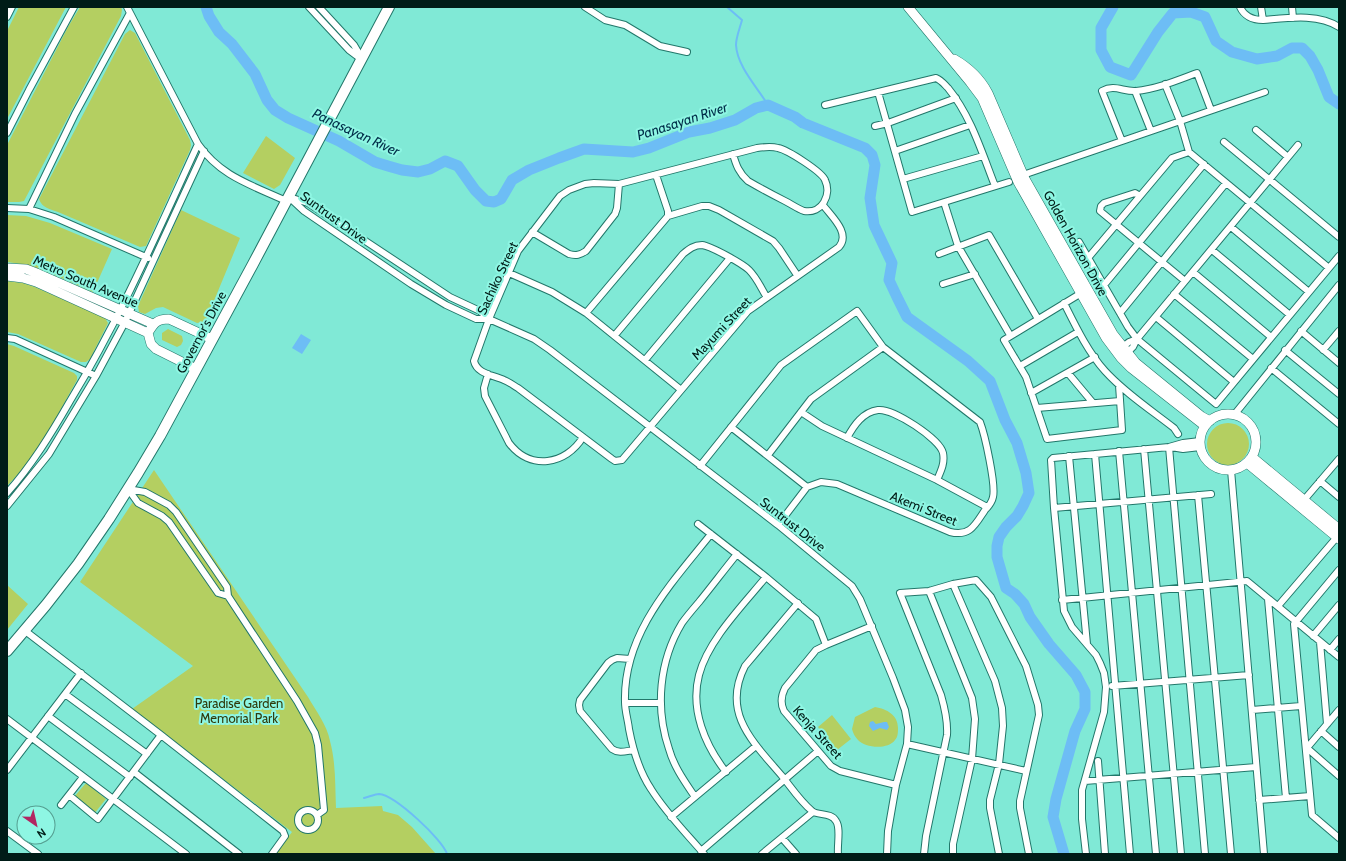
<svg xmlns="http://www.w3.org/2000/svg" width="1346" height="861" viewBox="0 0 1346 861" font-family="Cabin,sans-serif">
	<rect width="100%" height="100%" fill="#80e9d6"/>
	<path fill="#b4cf61" d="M19,7h47l-59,112v-88z
		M80,7h41l1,3 -1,6 -97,185 -5,1h-12v-57l61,-118z
		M130,30l5,3 55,107 1,5 -1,5 -44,96 -6,1 -82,-35c-8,-3 -16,-4 -19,-13l86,-165z
		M266,136l29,22 -15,27 -6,4 -31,-16z
		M181,210l59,28 -34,82 -4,2 -5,1 -34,-16 -7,1 -11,6 -6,-2 -1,-6z
		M7,215l19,1 24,7 62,26 -19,43 -43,-19 -22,-8 -21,-3z
		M7,281l16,2 12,4 70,31 3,5 -18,36 -4,3h-5l-63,-28 -11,-2z
		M168,329l14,7 1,5 -2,4 -4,2 -15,-7v-7z
		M7,344l7,2 60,27 3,3v4c-21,37 -39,76 -70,106z
		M1207 444a21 21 0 1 1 42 0a21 21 0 1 1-42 0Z
		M154,470l154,227c8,14 19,28 22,44 6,22 5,45 6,67l46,-2 1,5 15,4 14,12 24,27h-161l17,-22 -160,-123 61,-43 -113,-84z
		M7,585l21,19 -21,26z
		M875,707c12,2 23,8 23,21 0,4 0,9 -3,12 -7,10 -30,8 -37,0 -3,-3 -5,-7 -6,-11l3,-12z
		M832,715l19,24 -14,11 -19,-23z
		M86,783l20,16 -12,15 -20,-17z"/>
	<path fill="#6dbdf5" d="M301,334l10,6 -9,14 -10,-6z
		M873,721l3,3 8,-2h3l2,5 -2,3 -7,-2 -7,3 -4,-5 1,-4z"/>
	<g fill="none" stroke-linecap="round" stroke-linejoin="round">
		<path stroke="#6dbdf5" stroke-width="2" d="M727,7l15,13c-2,8 -6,17 -6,25 1,21 21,42 32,60
			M364,798c5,-1 11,-4 15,-4 16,1 64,46 68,60"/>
		<path stroke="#6dbdf5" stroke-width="11" d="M206,7l3,9 10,16 13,12 23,30 12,26 8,10 13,8 51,23 36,21 13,4 14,4 16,2 12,-3 15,-8 13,5 17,24 11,11 8,1 7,-3 11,-19 17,-10 30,-12 25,-9 49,3 16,-4 40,-16 21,-4 25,-8 21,-12 12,-3 27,12 8,6 62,25 7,7 3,10 -5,33 4,27 18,38 -3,17 8,17 10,20 61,44 22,20 15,39 12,23 9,30 3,20 -6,13 -6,10 -11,11 -7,10 -2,9v11l9,31 9,6 9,10 6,13 19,27 27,31 9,17v17l-10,22 -19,68 -3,18 11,37
			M1113,7l-12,21v22l9,17 21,8 27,-43 15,-19 18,-1 14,5 11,24 16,11 25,7 20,-3 15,-8h10l8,8 8,14 11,27 10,7"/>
		<g stroke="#22776a" stroke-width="8">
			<path id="street" d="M127,7l71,137c23,33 54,41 88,57
				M309,7l40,43 12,9
				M319,7l35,38 7,12
				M585,7l20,13 20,5 35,21 27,6
				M1240,7c4,9 13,13 23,13
				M1261,7l2,13c24,-2 55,-7 76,7
				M1292,7l1,11
				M7,17l5,-10
				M1165,84l15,37 9,31
				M1135,91l16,40
				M878,92l34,120 97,-30
				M825,105l111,-27c5,2 8,6 12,10 23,28 34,65 47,98
				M875,126l13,-3 68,-25
				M1256,130l32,27
				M7,133l22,-43 45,-83
				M1122,141l-20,-50c13,-7 21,1 34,0 21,-2 42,-11 61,-18l14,37
				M1224,142l115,95
				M895,151l75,-26
				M733,154c3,11 6,19 15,27 12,7 25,14 37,20 6,3 13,8 19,10 18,3 28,-16 21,-31 -3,-8 -37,-30 -47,-32 -7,-2 -14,-1 -21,0l-138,36 -25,-1 -9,1 -16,6 -9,6 -42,55 -29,68 -15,42c3,13 19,14 30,19 5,2 9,5 14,8l94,71 3,2 7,-1 126,-149 91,-64c12,-14 -8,-31 -16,-42
				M1023,175l242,-83
				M903,179l80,-23
				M1140,196l-5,-3 -31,10 -3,3 -1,5 85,70
				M289,197l19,6 142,94 30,14 9,8 45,20 16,11 228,175 74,61 8,13 33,79 12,32 3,17 -1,17 -11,41 -8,46 -1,23
				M290,198l14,13 107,73 35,21 30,14h13
				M944,202l14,44 52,89
				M7,208l22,1 25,8 94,41
				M29,209l46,-95 55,-101
				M668,216l34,-10h7l10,4 54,31 6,7 18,27
				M1231,227l78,65
				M532,232l37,22c7,2 11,1 17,-3l29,-37 2,-6 2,-24
				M1079,242l49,85 9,12 79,65 123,-148
				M1212,250l78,65
				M939,254l50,-19 49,84
				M1088,258l84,-100 17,-6 140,116
				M1193,272l78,65
				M509,273l43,19 34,21 94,76
				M943,284l32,-10
				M1104,285l100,-121
				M1083,292l-79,48 22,37 21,62 75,-9 -3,-45
				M1174,294l79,65
				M1064,303c12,24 24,49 41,68 20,22 46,39 69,57l4,6
				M586,313l82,-97v-5l-12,-36
				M1120,313l106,-130
				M1156,317l78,65
				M1301,331l38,32
				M615,335l68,-81c6,-5 11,-9 19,-9 9,1 41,19 47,25 8,8 12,18 17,26
				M7,338l8,1 81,37
				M1120,349l9,-7 8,-3
				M1285,350l54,44
				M1323,350l16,-19
				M1125,355l8,-8 4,-8 161,-194
				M645,360l85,-102
				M1020,366l58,-34
				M1271,368l68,56
				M1068,373l25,30
				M488,374l-4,14 1,8 24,47c21,28 57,22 74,-6
				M1031,393l64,-36
				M1037,408l83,-7
				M801,412l21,14 115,54 50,27
				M1234,415l105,-130
				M731,427l76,60
				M847,438c7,-13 16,-26 31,-28 15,-2 62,29 65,43 2,10 -2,18 -6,27
				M1169,447l36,407
				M1171,447l12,2 17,-2
				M1144,449l37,405
				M1119,451l37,403
				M1095,454l35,400
				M768,455l43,-56 72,-52
				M1069,456l18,188
				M700,466l81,-101 76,-54 26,36 97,75c5,13 16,63 13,75 -1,5 -5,10 -8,13 -10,15 -15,27 -35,22l-113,-48 -16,-2 -14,5 -29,38
				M1231,470l33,384
				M1320,481l19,16
				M128,489l17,3 24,13 7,7 51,75 1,9 69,105 18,32 3,12 6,65 -7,5
				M128,489l10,14 24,13 7,6 49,71 10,3
				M7,493c25,-28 44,-59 63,-92 50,-82 88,-170 128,-257
				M1198,495l33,359
				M1304,500l35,-41
				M7,506l42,-52 47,-78 29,-54 79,-171
				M1054,508l157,-14
				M698,524l68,53 50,42 10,26
				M1339,570l-45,54 18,191 27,23
				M953,584l42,97 7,27 1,18 -4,38 -9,36v8l9,46
				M929,591l43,107 3,21 -3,40 -19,85v10
				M1268,599l18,199
				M1062,600l185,-19 92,76
				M798,603l-53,63c-24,47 8,76 37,110 9,11 18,25 30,35 6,5 19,1 24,10 5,7 1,24 2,33
				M1278,606l59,-69
				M872,626l-46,19 -10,5 -31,38c-4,8 -5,15 -1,23l47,55 9,5 56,14
				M24,630l137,105 122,96 2,5 -13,18
				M1313,636l26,-31
				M1320,642l7,82
				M1330,650l9,-11
				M630,659l-13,-1 -5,2 -4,3 -28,37 -1,5 1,6 32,38c7,5 14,2 22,1
				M1112,686l137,-11
				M65,694l82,60
				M625,703h35
				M1252,710l49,-4
				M48,716l82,61
				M7,719l179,135
				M1321,731l18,16
				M907,744l119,27
				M1307,748l32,28
				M1306,749l33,-39
				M1098,761l7,93
				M7,770l74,-97
				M134,772l105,82
				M726,772c-21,-27 -36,-62 -27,-97 9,-35 45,-71 67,-98
				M1085,781l171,-14
				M69,795l29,24 63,-84
				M695,797c-10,-15 -21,-30 -26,-48 -14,-41 -10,-88 13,-126 5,-7 11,-14 17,-21 13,-16 25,-32 38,-48
				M1259,800l51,-4
				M61,805l22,-28
				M298 820a10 10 0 1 1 20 0a10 10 0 1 1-20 0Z
				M671,817l85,-71
				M7,831l31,23
				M782,838l14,16
				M701,851l117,-100
				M704,854c-18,-21 -38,-41 -53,-65 -12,-18 -18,-39 -22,-60 -1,-9 -4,-18 -4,-27 -2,-68 46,-118 86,-168
				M762,854l51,-42
				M924,854l2,-18 21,-101c1,-14 -2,-26 -6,-40l-41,-102 29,-2 24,-7 23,-4 15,17 35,69 12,39 1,10 -19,86v7l9,46
				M1086,854l-4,-35v-29l22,-78 2,-25 -2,-14 -4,-10 -4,-8 -24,-28 -8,-16 -10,-103 -3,-48 2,-2 116,-11 14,-4 17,-2"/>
		</g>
		<g stroke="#22776a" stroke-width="10">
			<path id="secondary" d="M908,7l62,75 12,16 36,84 88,156 15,20 10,10 74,58
				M954,59c14,8 26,19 34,34l37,86 88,155 23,29 65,53 9,5
				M7,268l19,1 13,5 114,50
				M7,276l16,2 13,4 112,51
				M196,369l-40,-20 -5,-5 -3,-11c6,-10 9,-14 21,-14l43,20
				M1200 442a28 28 0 1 1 56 0a28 28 0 1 1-56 0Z
				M1252,457l87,72
				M1247,463l92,76"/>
		</g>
		<g stroke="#22776a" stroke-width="12">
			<path id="primary" d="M7,651l39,-46 32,-41 31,-45 29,-46 22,-37 93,-172 136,-257"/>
		</g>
		<use href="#street" stroke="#fff" stroke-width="6"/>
		<use href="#secondary" stroke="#fff" stroke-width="9"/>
		<use href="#primary" stroke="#fff" stroke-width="10"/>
	</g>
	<g text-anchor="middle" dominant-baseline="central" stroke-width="4" stroke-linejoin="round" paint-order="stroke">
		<g font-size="13" fill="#001c17" stroke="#8ef6e3">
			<text transform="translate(334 217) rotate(36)">Suntrust Drive</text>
			<text transform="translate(1076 243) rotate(61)">Golden Horizon Drive</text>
			<text transform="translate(497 278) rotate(-65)">Sachiko Street</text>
			<text transform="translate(86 281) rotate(23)">Metro South Avenue</text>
			<text transform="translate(721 328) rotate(-47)">Mayumi Street</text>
			<text transform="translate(201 332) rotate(-62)">Governor's Drive</text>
			<text transform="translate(924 508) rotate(22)">Akemi Street</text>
			<text transform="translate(793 524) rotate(38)">Suntrust Drive</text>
			<text transform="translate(818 732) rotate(48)">Kenja Street</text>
		</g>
		<g font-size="13" fill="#303a0b" stroke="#8ef6e3">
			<text x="239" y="703">Paradise Garden<tspan x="239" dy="15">Memorial Park</tspan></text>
		</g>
		<g font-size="14" font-style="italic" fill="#002d48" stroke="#8ef6e3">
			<text transform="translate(682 121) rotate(-18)">Panasayan River</text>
			<text transform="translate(356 132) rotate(25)">Panasayan River</text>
		</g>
	</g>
	<rect width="1346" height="861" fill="none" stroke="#001c17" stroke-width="16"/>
	<g transform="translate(36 825) rotate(146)"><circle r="19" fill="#8ef6e3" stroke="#559f91"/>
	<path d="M0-3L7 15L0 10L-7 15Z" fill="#b22661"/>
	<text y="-6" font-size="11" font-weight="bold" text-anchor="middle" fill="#001c17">N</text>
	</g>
</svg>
